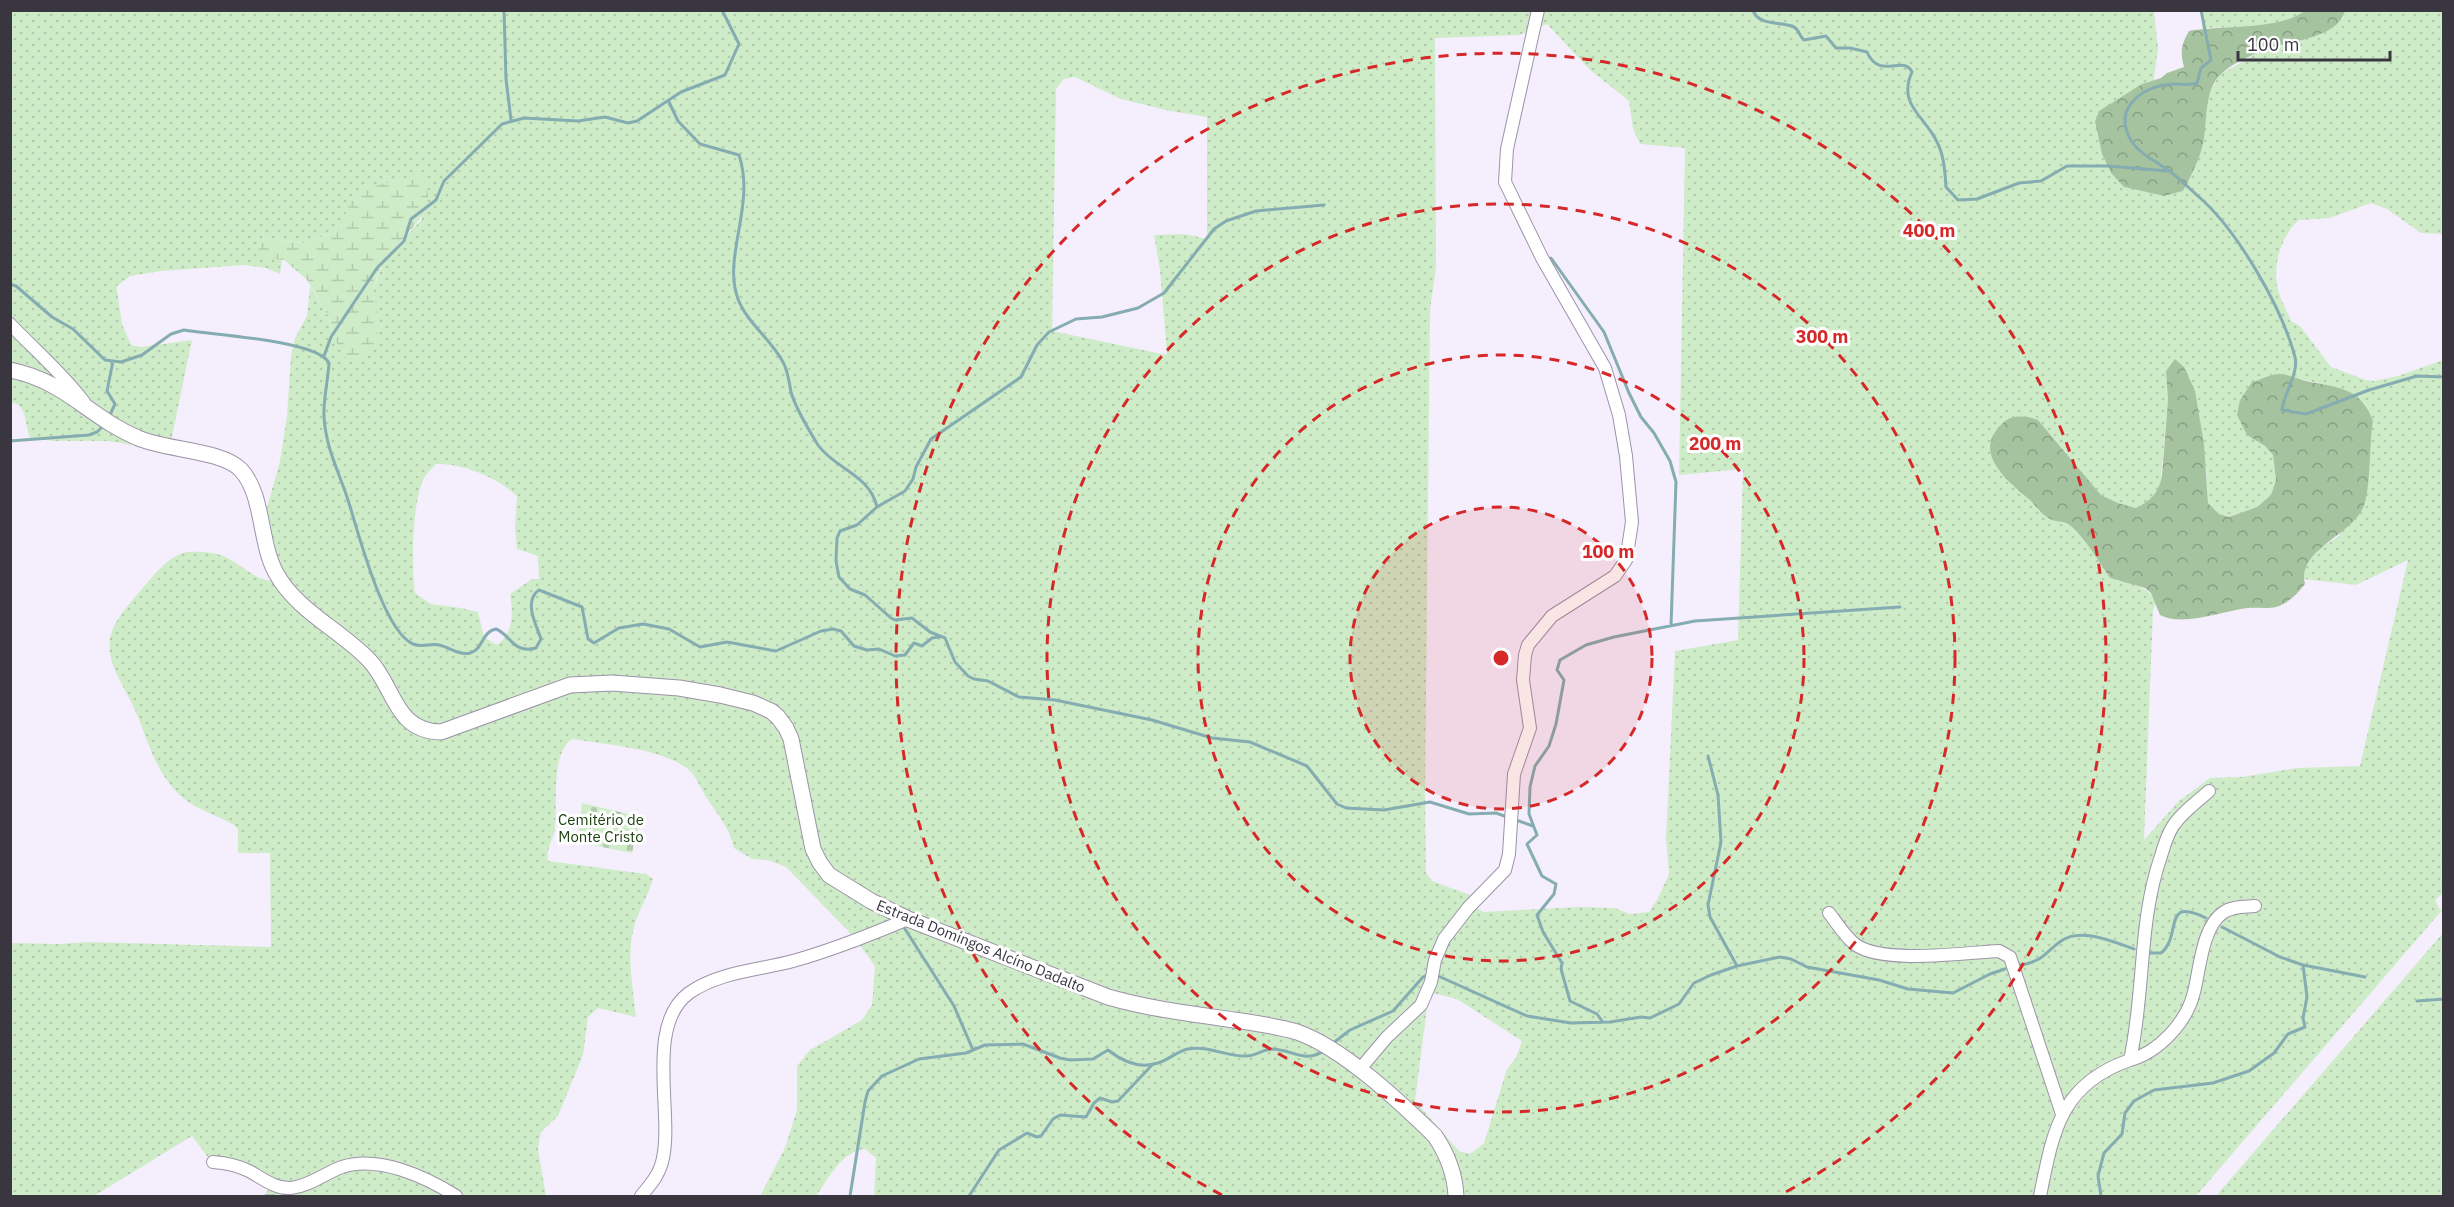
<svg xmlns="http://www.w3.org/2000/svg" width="2454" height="1207" viewBox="0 0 2454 1207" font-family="'IBM Plex Sans',sans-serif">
	<defs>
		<pattern id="grass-dots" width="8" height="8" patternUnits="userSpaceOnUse" patternTransform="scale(1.5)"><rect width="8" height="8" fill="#cfecc8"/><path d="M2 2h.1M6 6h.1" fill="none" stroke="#b2cbad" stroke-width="1.8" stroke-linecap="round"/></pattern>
		<pattern id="forest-crowns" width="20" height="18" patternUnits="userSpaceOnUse" patternTransform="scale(1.5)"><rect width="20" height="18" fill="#a6c39f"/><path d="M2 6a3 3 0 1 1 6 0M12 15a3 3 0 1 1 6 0" fill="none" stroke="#889f83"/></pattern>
		<pattern id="wetland-marsh" width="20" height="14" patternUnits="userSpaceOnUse" patternTransform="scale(1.5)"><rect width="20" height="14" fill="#cfecc8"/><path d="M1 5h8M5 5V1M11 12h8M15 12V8" fill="none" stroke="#b2cbad"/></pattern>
		<pattern id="cemetery-stones" width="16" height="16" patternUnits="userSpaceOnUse" patternTransform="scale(1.5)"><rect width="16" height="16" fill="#cfecc8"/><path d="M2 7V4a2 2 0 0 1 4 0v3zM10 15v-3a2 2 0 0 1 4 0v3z" fill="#b2cbad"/></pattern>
	</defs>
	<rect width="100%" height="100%" fill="#f5effd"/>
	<path fill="url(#grass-dots)" fill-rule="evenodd" d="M10,11h2144l4,37 -4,32 -12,4 -47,39 7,31 9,19 13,14 40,9 19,-5 12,-23 8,-23 5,-49 11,-21 39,-22 38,-11 47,-24 2,-7h98v223l-22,-1 -34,-24 -16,-6 -41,15 -31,2c-18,16 -27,46 -21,70 3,11 9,21 13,31l9,5 31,41 35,13 8,1 24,-5 45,-16 1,532 -9,8 5,10 3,-1 -247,287h-1322l2,-38 -11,-9c-24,3 -36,29 -49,47h-56l25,-48 12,-38v-44l13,-16 52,-30 10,-15 3,-39 -22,-30 -67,-69 -18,-7 -16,-1 -18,-11c-4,-19 -15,-32 -26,-48 -6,-9 -10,-20 -17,-28 -22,-23 -89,-28 -119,-33 -22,15 -14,66 -17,90 -2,10 -9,21 -7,32l98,13 7,5c-5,18 -16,33 -20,52 -6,26 0,59 3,86l-38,-9 -10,9 -5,38 -25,61 -17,16 -3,17 8,47h-281l4,-9 -3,-14c-19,-9 -34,-19 -53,-9l-21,-28 -98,60h-83v-253l49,1 27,-2 184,5 -1,-94h-32v-24l-4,-4c-17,-10 -37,-15 -52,-28 -26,-22 -34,-57 -47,-87 -10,-24 -29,-45 -25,-72 4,-19 20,-35 32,-49 11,-13 27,-34 45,-37 9,-1 28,0 36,4 18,7 32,26 53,25l-11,-66 15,-54 7,-45 4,-60 4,-18 12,-22 3,-30 18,29 5,20 45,-17 -5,-28 10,-27 39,-44 -13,-39 -19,2 -43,27 -2,10 -6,12 -36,12 -41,-5 6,19 14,2 -2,15 -14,-6 -22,-3 -83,6 -31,5 -13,10v4l5,34 9,21 10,2 51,-7 -23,111 -60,-10h-55l-24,-3c-5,-14 -3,-35 -20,-36zM1547,24l42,45 40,32 4,28 7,15 45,4 -6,327 64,-6 -5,171 -63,11 -9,188 3,35 -12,26 -8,12 -19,2 -16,-6 -35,-1 -96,5 -11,-7 -2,-10 -38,-14 -6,-8 -1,-80 5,-483 6,-43 -1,-229 84,-3zM1075,77l46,22 49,12 37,6v122l-22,-5 -31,1 6,35 7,85 -115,-24 4,-242 8,-10zM2166,371l40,97 2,35 11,11 10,3 28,-10 14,-12 5,-15 -3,-25 -8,-9 -18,-11 5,-53 26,-8 40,9 55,38 -4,17 -2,53 -29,46 -19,12 -12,14 -5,12 2,4 52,6 52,-25 -48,206 -63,2 -56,9 -31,1 -31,23 -35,39 9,-229 3,-10c-10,-17 -29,-17 -46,-23l-23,-35 -17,-18 -22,-7 -13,-13 3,-85 63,75 17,8 19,5 14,-8 9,-13 8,-87zM436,464c29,0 60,13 81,32l-2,32 2,21 21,7 1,23h-7l-22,15c3,20 4,38 -13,51l-13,-8 -6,-25 -17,-4 -30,-4 -16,-11c-4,-28 -3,-90 9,-115 3,-5 8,-10 12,-14zM1429,992l28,7 65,42 -6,17 -9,11 -23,74 -14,11 -11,-3 -44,-50z
		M2203,11h103c-23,18 -75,16 -104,17z
		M2443,933v263h-227z"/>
	<path fill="url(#forest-crowns)" d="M2306,10l39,1c-6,24 -46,29 -66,35 -19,5 -44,15 -58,28 -18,17 -13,48 -18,70 -4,17 -12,32 -20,47l-19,5 -40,-9 -13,-14 -9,-19 -7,-32 4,-11 43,-27 19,-6 6,-5 17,-6c-4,-15 -3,-22 5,-36 32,-6 91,0 117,-21z
		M2175,359l9,8 11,24 9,53 4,59 11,11 10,3 28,-10 14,-12 5,-15 -3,-25 -8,-9 -18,-11 -10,-20 3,-15 12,-18c8,-2 19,-8 27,-8 9,0 18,5 27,7 31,7 54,5 67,40 -4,22 -2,70 -10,87 -13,28 -67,43 -58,76 -8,10 -16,19 -29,23 -9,2 -19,0 -28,1 -25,3 -65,19 -88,7l-9,-22 -6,-5 -35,-10c-12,-18 -23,-37 -39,-52 -7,-6 -13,-3 -21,-7 -8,-4 -14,-13 -20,-19 -22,-19 -60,-48 -27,-77 9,-9 24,-7 35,-3l63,75 17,8 18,5c16,-8 23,-16 26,-33l6,-75 -2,-29z"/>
	<path fill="url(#wetland-marsh)" d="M418,175c32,30 -22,66 -35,88 -4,7 -8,19 -9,26 -1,9 4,19 4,28 1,9 -1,28 -7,35 -6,8 -17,10 -25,8l-13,-25 -5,-20 -21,-35 -23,-20 -16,-2 -10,-7 4,-13 41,5 36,-12c6,-11 7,-26 16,-35 17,-17 43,-11 63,-21z"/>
	<path fill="url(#cemetery-stones)" d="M582,803l59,14 -9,36 -54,-11z"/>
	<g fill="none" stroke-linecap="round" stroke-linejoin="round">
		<path stroke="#84acb1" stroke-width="3" d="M504,10l2,69 5,41
			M1753,10c4,15 27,12 39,16 8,3 6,9 12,14l22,-4 10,12h14l17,4c13,29 36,2 45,20 -15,33 13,44 25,70 7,13 8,30 9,45l12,13 19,-1 42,-16 22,-2 26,-15h42l58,5
			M2201,10l10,50 -10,8 -4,15c-8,3 -14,1 -22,1 -18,0 -38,8 -47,24 -6,11 -2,25 4,34 9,13 24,19 36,28 11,8 21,18 31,27 39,34 83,111 96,160 4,16 -11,36 -13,53l24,4 63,-24 48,-14 27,1
			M669,102l9,19 22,23 39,11c17,50 -17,102 -1,144 9,24 33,40 45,63 5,9 6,20 8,30 4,15 19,40 27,53 17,24 52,30 59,62
			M1324,205l-68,6 -30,10 -12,8 -50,64 -26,15 -36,9 -26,2 -27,13 -12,13 -16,32 -90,62 -15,28 -3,12 -8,12 -28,16 -20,18 -17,6 -3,7 -1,23 3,16 11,12 15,6 26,23 4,2 17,-2 18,14 15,6 10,24 13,14 6,3 14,2 31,16 36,3 97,20 60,18 38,4 57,24 30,38 9,4 38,2 46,-8 39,12 27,-1 11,4
			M1551,258l53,74 25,61 12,24 13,16 16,28 6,21 -5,144
			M10,284l6,2 36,31 21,12 32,31 16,2 21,-7 29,-21 13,-4c28,5 134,10 145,33 -1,18 -6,37 -5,54 2,32 15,55 24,83 10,31 35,131 65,144 10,4 17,-1 26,1 10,2 21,11 31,8 14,-4 11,-21 26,-24 15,6 17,25 40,19l5,-9c-5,-15 -18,-38 -2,-49l43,17 6,32 6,4 25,-15 24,-4 26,5 31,18 27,-5 49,9 45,-20 12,-2 8,2 13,15 13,4 12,-1 16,7 10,-1 9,-12 8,3 10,-8 7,-1
			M324,356l7,-19 46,-69 27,-27 7,-22 25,-19 8,-19 58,-57 22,-6 54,3 27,-4 23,6 9,-2 44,-29 44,-17 14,-31 -17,-34
			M109,417l6,-13 -8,-13 6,-30
			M10,441l79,-6 8,-3 7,-7
			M1708,756l10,39 3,47 -13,63 2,12 27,49
			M1516,820l17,6
			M2222,927l58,30 23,8 62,12
			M905,929l49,77 19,44
			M2148,953h13c22,-18 0,-57 45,-35
			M2021,965c24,-5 22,-11 40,-24 20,-14 52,1 73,8
			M1436,975l91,41 44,7 39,-1 31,-5 9,1 29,-14 15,-21 17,-8 26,-9 43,-9 11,2 16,8 72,13 29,9 45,4 37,-19 15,-5
			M2417,1001l27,-2
			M1602,1021l-5,-7 -27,-13 -9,-32 1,-6 -19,-31 -6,-17 17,-21 2,-10 -14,-8 -15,-32 10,-9 -8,-21 1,-27 5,-21 14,-20 7,-22 8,-44 -7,-10 3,-10 26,-15 28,-8 81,-16 205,-14
			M1332,1044l18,-14 43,-19 30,-34 6,-3
			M265,1196h10
			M850,1196l15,-94 3,-11 14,-15 37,-17 47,-6 19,-8 38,-1 37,14 10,2 23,-1 15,-9c14,11 32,19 50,13 11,-3 19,-12 30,-14 20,-4 39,8 59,7 9,0 16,-7 26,-7 20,1 33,15 52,1
			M969,1196l30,-46 28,-17 10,4 4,-1 12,-17 7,-4 26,2 8,-14 6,-5 12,4 6,-1 35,-37
			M2101,1196l-3,-20 6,-23 18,-19 3,-21 9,-12 20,-11 59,-7 36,-12 25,-18 14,-19 17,-7 -2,-9 4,-21 -4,-32"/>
		<g stroke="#9c93a8" stroke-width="14">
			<path id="minor" d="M10,324c25,26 52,49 74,78
				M1829,913c8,10 16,24 27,32 27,19 108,8 143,6l11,6 52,157
				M2130,1060c29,-8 57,-38 64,-68 6,-23 8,-66 30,-80 9,-6 21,-5 31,-6
				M1360,1069l27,-32 34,-32 10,-23 4,-22 9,-21 24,-31 37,-38 4,-16 5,-80 16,-46 -7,-48 2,-25 3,-10 24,-29 63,-40 11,-16 2,-12 4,-26 -6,-66 -7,-41 -14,-47 -63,-110 -37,-76 2,-33 31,-139
				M213,1162c13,1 24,3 36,9 13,7 26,18 42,17 19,-2 34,-15 51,-21 37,-12 84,10 114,29
				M641,1196c10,-12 19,-22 22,-38 10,-46 -18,-133 26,-165 29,-21 71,-23 104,-32 40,-11 77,-26 115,-42
				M2040,1196c13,-64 20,-112 90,-136 15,-67 8,-138 31,-204 3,-10 6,-21 12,-30 9,-14 24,-24 36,-35"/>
		</g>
		<g stroke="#9c93a8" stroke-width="17">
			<path id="tertiary" d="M10,370c56,11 80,48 128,68 27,12 84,12 103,32 23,25 18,72 35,103 20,37 64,57 93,87 26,27 25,71 72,72l129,-47 42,-2 67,5 41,7 33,8 18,8 7,6 8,11 5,11 22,110 7,14 9,12 42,26 37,18 200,78c42,12 83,17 126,23 20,3 43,6 63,12 46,16 103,70 138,104 12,18 20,38 21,60"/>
		</g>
		<use href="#minor" stroke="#fff" stroke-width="12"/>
		<use href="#tertiary" stroke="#fff" stroke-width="15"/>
	</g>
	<circle cx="1501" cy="658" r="151" fill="#d62828" fill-opacity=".12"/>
	<g fill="none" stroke="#d62828" stroke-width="3" stroke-dasharray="10 8">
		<circle cx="1501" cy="658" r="151"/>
		<circle cx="1501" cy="658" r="303"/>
		<circle cx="1501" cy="658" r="454"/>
		<path d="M1222 1195A605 605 0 1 1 1780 1195"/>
	</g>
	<g text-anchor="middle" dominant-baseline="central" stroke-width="6" stroke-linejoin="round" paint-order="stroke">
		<g font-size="15" fill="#1c4210" stroke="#fff">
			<text x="601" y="819">Cemitério de<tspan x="601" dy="17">Monte Cristo</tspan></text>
		</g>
		<g font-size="15" fill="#3a3640" stroke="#fff">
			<text transform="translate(981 946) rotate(22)">Estrada Domingos Alcíno Dadalto</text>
		</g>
	</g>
	<circle cx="1501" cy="658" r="9" fill="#d62828" stroke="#fff" stroke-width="3"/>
	<g font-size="18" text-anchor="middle" font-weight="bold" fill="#d62828" stroke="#fff" stroke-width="6" stroke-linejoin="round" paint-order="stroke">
		<text x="1929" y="237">400 m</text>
		<text x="1822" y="343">300 m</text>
		<text x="1715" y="450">200 m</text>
		<text x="1608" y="558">100 m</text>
	</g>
	<rect width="2454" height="1207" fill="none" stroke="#3a3640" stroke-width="24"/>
	<path d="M2238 51v9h152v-9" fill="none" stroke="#3a3640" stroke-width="3"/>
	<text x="2247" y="51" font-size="18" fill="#3a3640" stroke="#ffffff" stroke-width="4.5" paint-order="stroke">100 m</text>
</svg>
